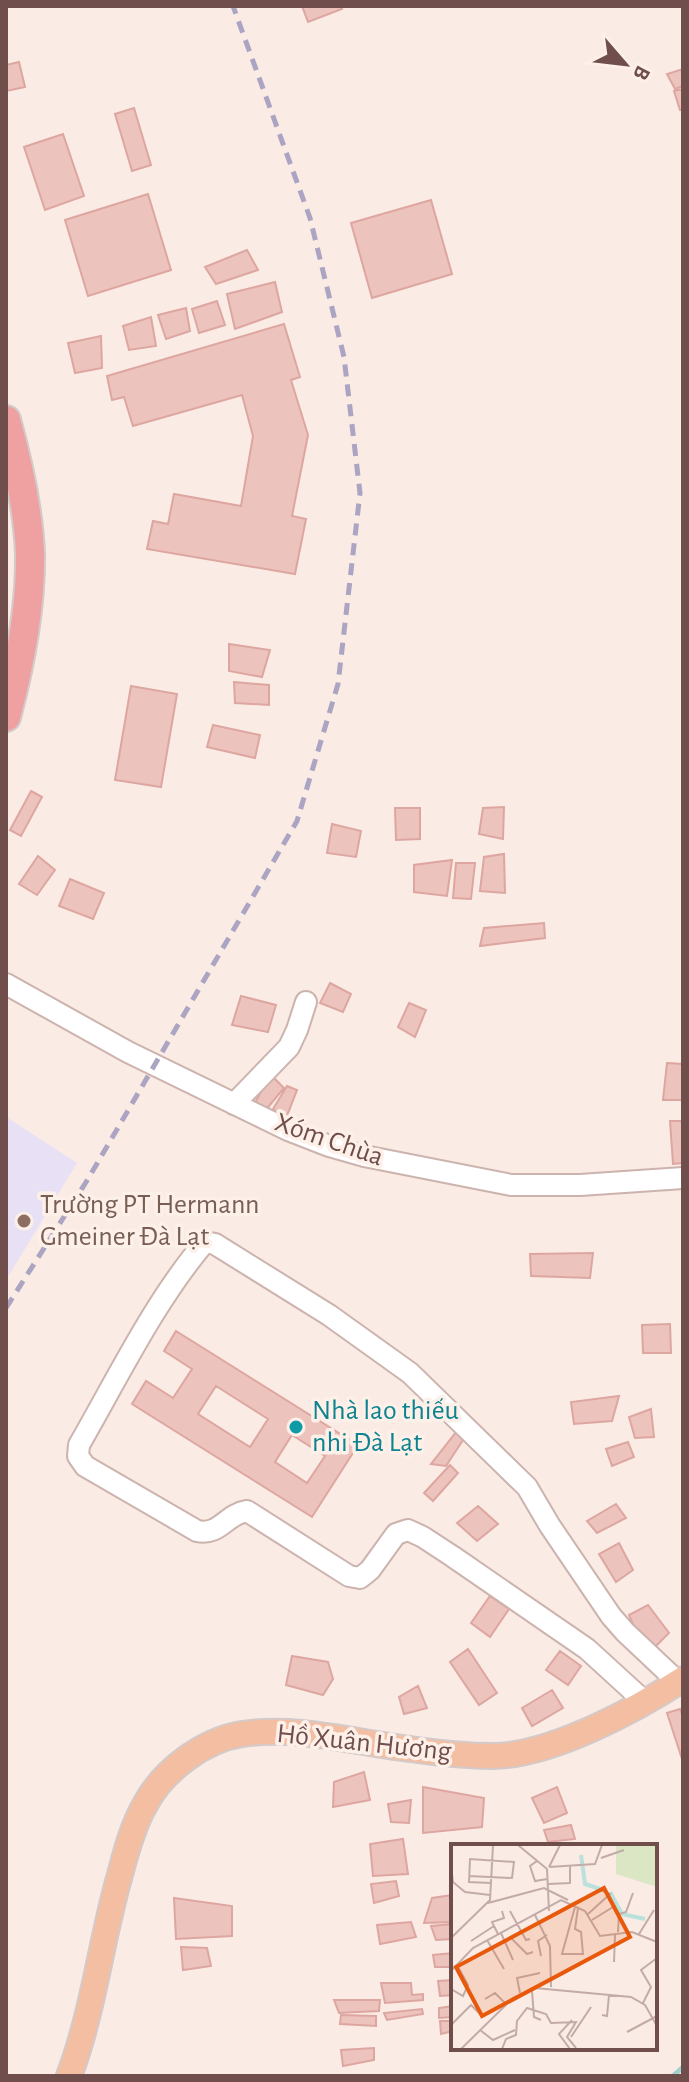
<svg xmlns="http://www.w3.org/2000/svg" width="689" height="2082" viewBox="0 0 689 2082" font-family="'Alegreya Sans',sans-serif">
	<rect width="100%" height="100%" fill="#faebe4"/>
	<path fill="#e8e1f6" d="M6,1117l71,46 -71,117z"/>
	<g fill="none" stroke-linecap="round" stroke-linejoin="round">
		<path stroke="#a1d2cc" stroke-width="5" d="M673,2076l10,-9"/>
	</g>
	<path fill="#edc3be" stroke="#dea6a0" stroke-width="2" fill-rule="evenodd" d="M302,6h39l1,3 -34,13z
		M19,62l6,25 -19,4v-26z
		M683,69v17l-8,3 -8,-15z
		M683,89v21h-3l-6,-19z
		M134,108l17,57 -19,6 -17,-57z
		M63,134l21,62 -39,14 -21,-63z
		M148,194l23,76 -83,26 -23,-76z
		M431,200l21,74 -80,24 -21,-75z
		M247,250l11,20 -42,14 -11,-17z
		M275,282l7,30 -47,17 -8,-35z
		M217,301l8,24 -26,8 -7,-24z
		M186,308l4,23 -24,8 -8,-24z
		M151,317l5,29 -27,4 -6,-24z
		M284,324l16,53 -9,3 17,55 -16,81 14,3 -11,55 -148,-25 6,-28 15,3 6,-30 67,12 12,-70 -11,-41 -109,31 -9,-29 -12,3 -5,-24z
		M101,336l1,32 -27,5 -7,-30z
		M229,644l41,6 -8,27 -33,-6z
		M234,682l35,3v20l-34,-2z
		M131,686l46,8 -16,93 -46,-7z
		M213,725l47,10 -5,23 -48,-11z
		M31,791l11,6 -21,39 -11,-6z
		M504,807l-1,32 -24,-5 4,-26z
		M395,808h25v31l-24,1z
		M332,824l29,7 -5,26 -29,-4z
		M504,854l1,39 -25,-2 4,-34z
		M38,856l17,14 -18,25 -18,-11z
		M452,860l-5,36 -33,-4v-27z
		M456,863h19l-4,36 -18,-1z
		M70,879l34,14 -11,26 -34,-13z
		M544,923l1,15 -65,8 4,-18z
		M330,983l21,11 -8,18 -23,-9z
		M241,996l35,9 -8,27 -36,-7z
		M409,1003l17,7 -11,27 -17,-10z
		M667,1063l16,1v36h-20z
		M270,1074l14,14 -20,24 -8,-11z
		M287,1086l10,4 -12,31 -12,-12z
		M670,1121h13v42l-10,1z
		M593,1253l-3,25 -59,-2 -1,-22z
		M670,1324l1,29h-28l-1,-28z
		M176,1331l182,114 -46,72 -180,-113 14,-23 27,17 19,-29 -28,-18zM216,1386l52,33 -18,28 -52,-33zM292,1435l33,21 -18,27 -32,-21z
		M619,1396l-7,25 -38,3 -3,-22z
		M651,1409l3,28 -19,1 -6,-21z
		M457,1431l8,6 -19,29 -15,-2z
		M628,1442l6,15 -22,9 -6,-17z
		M450,1465l8,8 -25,28 -9,-8z
		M616,1504l10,14 -29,15 -10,-12z
		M478,1506l20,18 -21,17 -20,-18z
		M619,1543l14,27 -17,12 -17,-28z
		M490,1596l19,13 -19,28 -19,-14z
		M648,1605l21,28 -13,13 -18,-10 -9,-21z
		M468,1649l29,44 -18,12 -29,-43z
		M560,1651l21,15 -13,19 -22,-15z
		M292,1656l36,6 5,17 -10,16 -37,-10z
		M418,1686l9,22 -23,6 -5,-17z
		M552,1690l11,18 -31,18 -10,-18z
		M680,1709l3,7v46l-16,-49z
		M364,1772l6,28 -37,7 1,-25z
		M423,1787l61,11 -2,29 -59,6z
		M557,1787l10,26 -23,10 -12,-25z
		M411,1800l-2,23 -18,-1 -3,-18z
		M571,1825l4,14 -27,3 -4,-12z
		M403,1839l5,35 -35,2 -3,-32z
		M396,1881l3,15 -25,7 -3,-19z
		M453,1895v27l-29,1 8,-25z
		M174,1898l58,8v30l-56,3z
		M411,1922l5,15 -36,7 -3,-19z
		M453,1924v15l-17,1 -5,-14z
		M181,1947l26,1 4,18 -28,4z
		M453,1953v14h-18l-2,-12z
		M453,1980v15l-13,1 -2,-15z
		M381,1983h30l1,12 11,-1v6l-38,3z
		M334,2000h46l-1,11 -40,2z
		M453,2006v11l-14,1v-10z
		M422,2009l1,5 -36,6 -3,-7z
		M341,2015l35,1v10l-36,-2z
		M440,2021h13v10l-12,3z
		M374,2048v12l-31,6 -2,-16z"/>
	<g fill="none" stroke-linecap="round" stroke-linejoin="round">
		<g stroke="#ccb3ae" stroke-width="24">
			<path id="minor" d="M6,984l122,68 160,78 41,16 35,10 147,29h69l103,-7
				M234,1104l55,-57 8,-17 9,-28
				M645,1702l-58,-53 -135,-93 -29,-19 -15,-7 -12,4 -26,36 -10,8 -11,-2 -102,-65c-21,3 -27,25 -50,20l-112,-65 -7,-10 1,-11c38,-66 77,-146 126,-203l10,2 114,71 81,58 117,114 23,39 61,90 14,16 53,50"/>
		</g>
		<g stroke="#d4cac9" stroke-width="28">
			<path id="major" d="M69,2076c25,-66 32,-137 52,-205 6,-23 13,-48 25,-68 18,-33 58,-63 96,-69 56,-8 112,8 168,15 27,4 57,7 84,7 58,-1 141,-46 189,-77"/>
		</g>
		<g stroke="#d4cac9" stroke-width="32">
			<path id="highway" d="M6,420c12,43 22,89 24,133 1,56 -10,111 -24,164"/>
		</g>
		<use href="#minor" stroke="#fff" stroke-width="20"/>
		<use href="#major" stroke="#f3bea1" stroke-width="24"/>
		<use href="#highway" stroke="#efa0a1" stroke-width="28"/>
		<path stroke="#aba4c2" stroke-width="5" stroke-dasharray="12 8" stroke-linecap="butt" d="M6,1308l82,-129 209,-358 41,-137 22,-191 -16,-136 -34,-139 -77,-212"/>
	</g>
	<circle fill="#8d6e63" stroke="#fdf0e9" stroke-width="3" cx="24" cy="1221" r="8"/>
	<circle fill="#0f9aa8" stroke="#fdf0e9" stroke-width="3" cx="296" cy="1427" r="8"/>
	<g text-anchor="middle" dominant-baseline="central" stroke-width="7" stroke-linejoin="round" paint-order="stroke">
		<g font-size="28" fill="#704e4c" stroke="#fdf0e9">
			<text transform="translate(329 1140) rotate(19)">Xóm Chùa</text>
			<text transform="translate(364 1743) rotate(6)">Hồ Xuân Hương</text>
		</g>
		<g font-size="28" fill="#785e54" stroke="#fdf0e9" text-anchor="start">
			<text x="40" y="1205">Trường PT Hermann<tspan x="40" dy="32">Gmeiner Đà Lạt</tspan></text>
		</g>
		<g font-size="28" fill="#0d838f" stroke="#fdf0e9" text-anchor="start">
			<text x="312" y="1411">Nhà lao thiếu<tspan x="312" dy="32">nhi Đà Lạt</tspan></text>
		</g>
	</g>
	<g transform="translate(451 1844)">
		<rect width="206" height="206" fill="#faebe4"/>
		<path d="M165,1h41v42l-41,-13z" fill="#dbe6c4"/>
		<path fill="none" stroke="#bae1dc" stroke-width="4" d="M130,11l4,29 15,5M159,48l12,22 23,5"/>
		<path fill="none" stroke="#c3aca7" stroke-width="2" d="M67,1l29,24 2,42M150,14l23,-8M86,17l-7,5 5,15 12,-2M0,23l2,15 12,10 25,3M98,23l46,-3 7,-19M98,23l11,-22M18,32l43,2 2,-16 -44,-3 -1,23 22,1M97,40l22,-1v-17M37,59l56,-15 24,12M124,63l-13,47h21l-2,-22 -6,-3 3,-21M59,67l16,29 4,-1M137,70l22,-20 -10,-4M84,71l15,31 1,41M141,76l21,-13M167,88l1,-18 7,-2 7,-19M50,89l12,27M47,90l-6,-12 12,-4 -2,-7M188,90l15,-24M0,94l39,-38 3,-55M61,95l15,15 6,-2M36,96l17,29M20,97l23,-15M90,112l-3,-15 9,-6M163,118l1,-27M0,127l22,-23 88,-48 24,11 15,25 32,-4 25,10M0,145l12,7 5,-11 -11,-20M81,147l2,26 7,3M69,149l-3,-15 23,-5M34,155l10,-6 11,11M192,159l8,-16 -10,-17 16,-12M151,171l5,1 2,-21M0,181l20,-20 8,8M29,186l13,10 22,-10M176,188l30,-16M120,193l20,-30M10,205l52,-51 22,-10 96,9 14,8 12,21M51,205l4,-10 10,-4 1,-14 10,-13 19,6 5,9 25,-1 -9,15 9,11M119,205l-11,-15 13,-14"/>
		<path fill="#e8590c" fill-opacity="0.15" stroke="#e8590c" stroke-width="4" d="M153,44l26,49 -148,79 -26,-49z"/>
		<rect width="206" height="206" fill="none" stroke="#704e4c" stroke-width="4"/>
	</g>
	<rect width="689" height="2082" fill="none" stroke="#704e4c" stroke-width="16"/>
	<g transform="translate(625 64) rotate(118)" stroke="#fdf0e9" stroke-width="6" paint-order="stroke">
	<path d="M0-6L14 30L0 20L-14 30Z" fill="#704e4c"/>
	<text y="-12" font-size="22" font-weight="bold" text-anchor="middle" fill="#704e4c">B</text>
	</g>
</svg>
